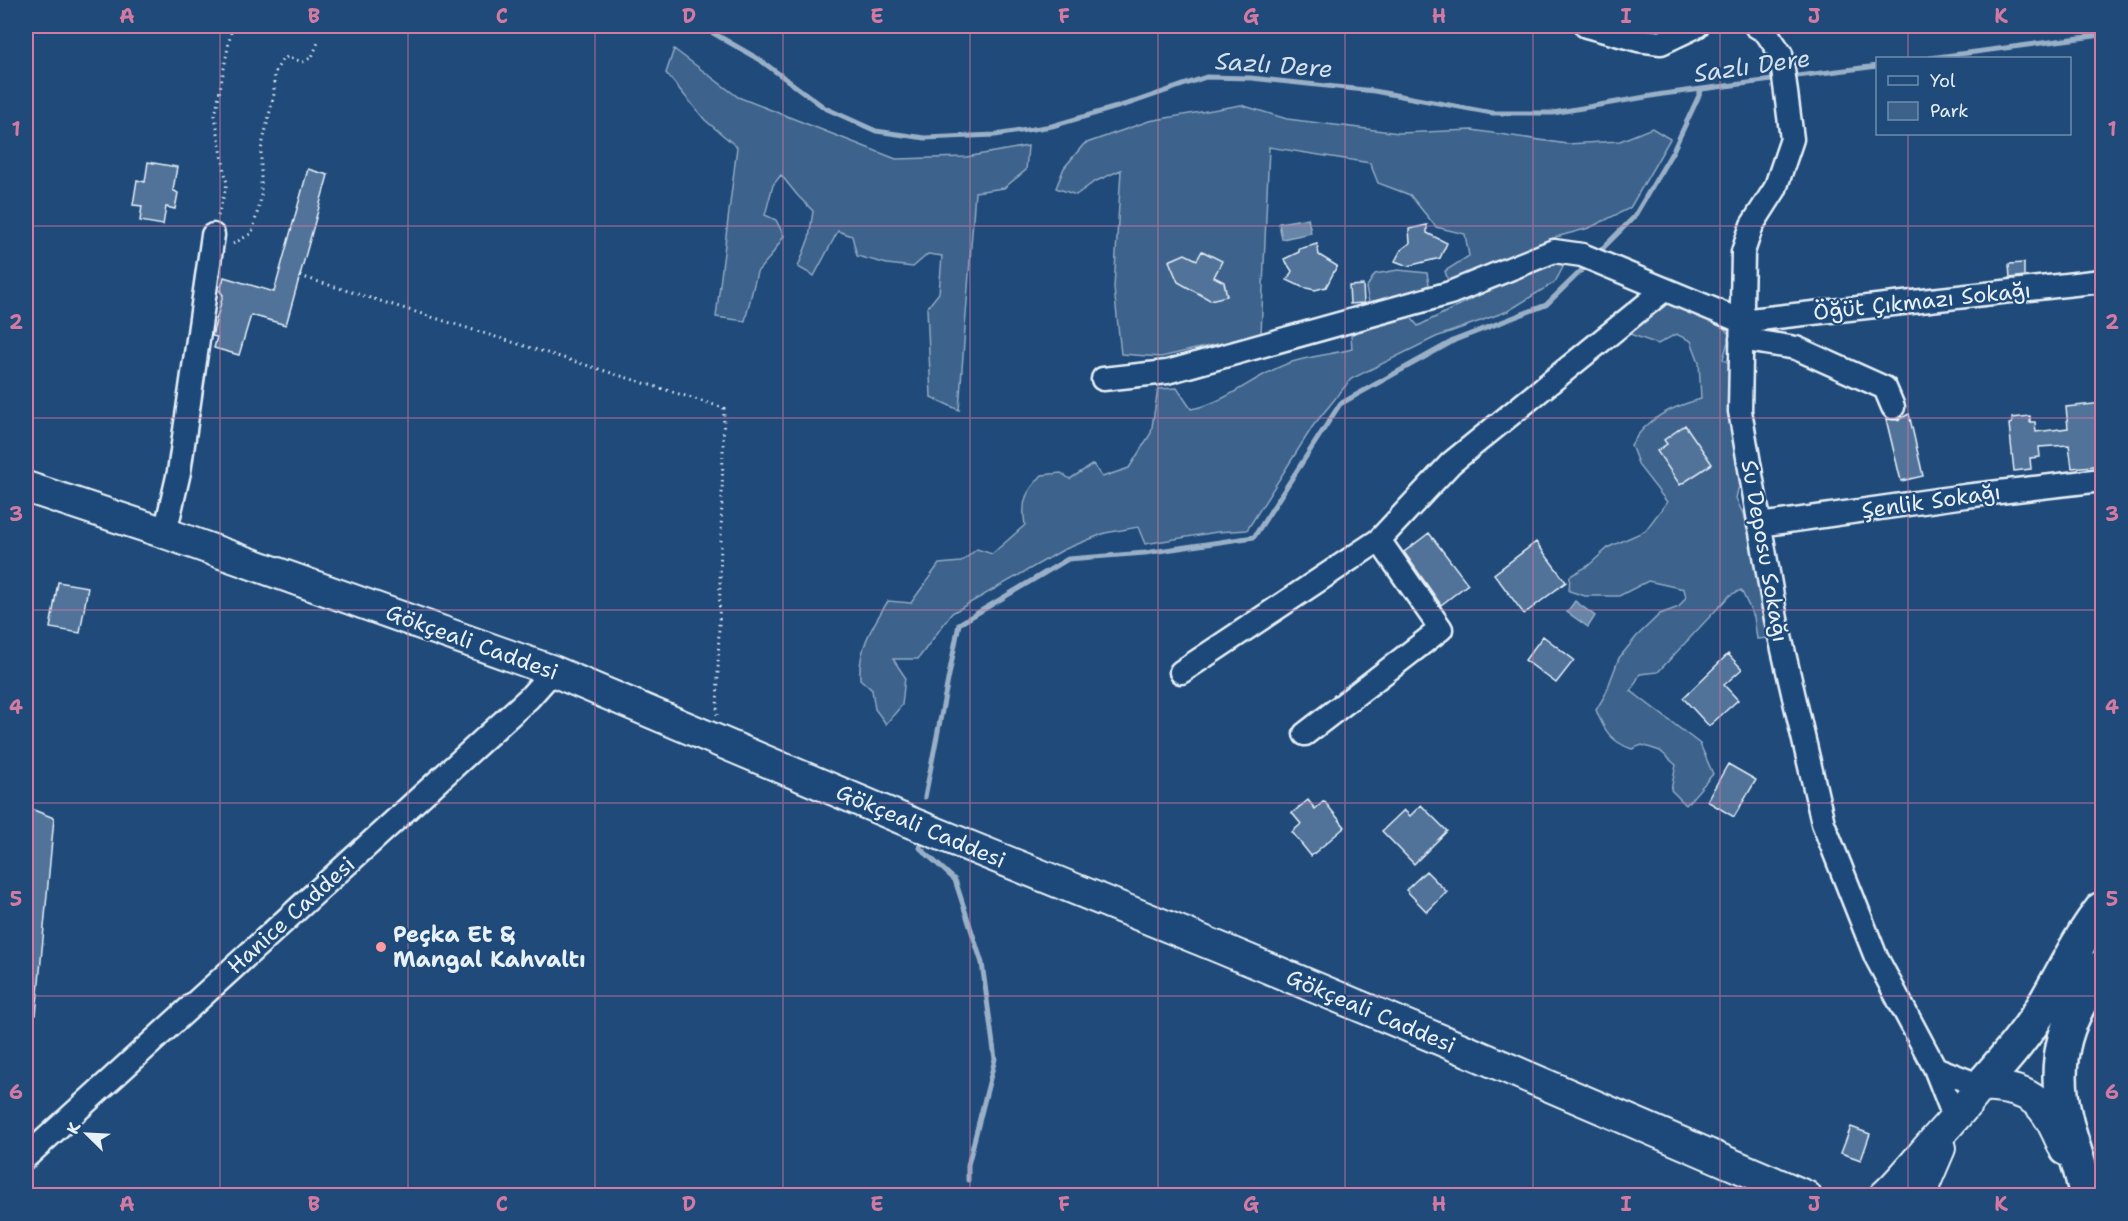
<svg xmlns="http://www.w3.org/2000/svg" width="2128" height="1221" viewBox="0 0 2128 1221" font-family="'Shantell Sans',sans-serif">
	<rect width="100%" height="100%" fill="#1f4a7a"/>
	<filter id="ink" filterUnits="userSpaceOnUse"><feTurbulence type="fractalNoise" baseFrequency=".0167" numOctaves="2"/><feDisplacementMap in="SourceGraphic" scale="12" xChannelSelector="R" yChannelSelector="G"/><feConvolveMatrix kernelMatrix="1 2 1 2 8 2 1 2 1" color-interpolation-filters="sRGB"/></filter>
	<g filter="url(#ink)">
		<path fill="#3c628c" stroke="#92aac2" stroke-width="1.5" d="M674,49l64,48 158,62 70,-2 62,-11 -2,24 -22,18 -29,4 -16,218 -28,-13 -4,-89 12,-15 3,-37 -14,-2 -15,13 -26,-3 -30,-8 -5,-20 -14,-5 -24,45 -16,-9 11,-29 4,-27 -15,-15 -17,-21 -8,10 -8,30 11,5 8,16 -13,20 -14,16 -12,49 -29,-4 21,-170 -32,-27 -39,-47z
			M1241,105l46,14 112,14 73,-3 95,14 53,-3 32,-13 18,11 -40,69 -41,20 -33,9 -56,25 -52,19 -3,-10 24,-15 -4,-22 -29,-7 -26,-32 -32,-12 -8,-20 -101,-16 -8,187 -100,23 -40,-3 -7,-66 7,-118 -27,12 -18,13 -20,-7 8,-20 20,-24 65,-23z
			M1568,258l-13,24 -47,29 -72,26 -85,42 -38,47 -66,104 -30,2 -72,12 -7,-17 -33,6 -42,17 -111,63 -34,46h-25l12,18 -3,28 -16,19 -11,-15 -3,-19 -12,-11c-2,-31 12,-52 28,-78l23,2 28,-39 22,-2 16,-13 15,5 33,-29c-4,-25 1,-33 17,-50l19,-2 9,6 23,-15 9,13 27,-9 22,-35 7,-44 19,-1 14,21c37,-6 66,-36 101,-47 19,-6 41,-8 60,-13l-1,-14 21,-13 37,-7 9,11 131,-66z
			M1398,270l29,3 2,11 -10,9 -50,9 -3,-14 9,-14z
			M1674,298l44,24 12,13 -7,24 10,7 10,103 -7,29 11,25 24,115 -14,1 -3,-22 -13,-27 -11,5 -72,77 -18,2 -9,17 69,53 13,30 -27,31 -15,-15 5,-25 -16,-14 -18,-6 -10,4c-21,-7 -28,-19 -36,-39l9,-15 14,-37 18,-22 23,-22 19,-7 7,-10 -2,-8 -36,-8 -29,15h-34l-16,-5 1,-15 18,-10 21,-19 36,-16 22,-29 -28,-36 -8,-21c16,-27 40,-38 70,-46l-2,-37 -8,-21 -15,-7 -18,10 -34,-12 25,-30z"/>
		<path fill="#6685a7" stroke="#9ab0c7" stroke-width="1.5" d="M1308,218l3,15 -29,6 -3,-16z
			M1575,601l20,15 -7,11 -21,-15z"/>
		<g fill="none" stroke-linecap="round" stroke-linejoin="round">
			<path stroke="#9ab0c7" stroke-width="5" d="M701,26l59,34 65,48 51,23 49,7 70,-3 57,-9 82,-24 72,-25 45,1 123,13 118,22h61l110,-19 117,-15
				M1930,58l172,-23
				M1789,77l89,-11
				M1596,255l38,-38 39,-66 29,-62
				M925,797l34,-173 109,-65 77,-6 109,-16 86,-133 115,-64 91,-35 42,-41
				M921,837l-1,11 35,32 27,83 13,96 -27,106v15"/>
		</g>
		<path fill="#517399" stroke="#e8f1f8" stroke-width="1.5" d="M148,162l29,5 -4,23 5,3 -3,16 -9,-2 -3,18 -23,-4 2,-15 -9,-1 4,-25 8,2z
			M308,169l20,6 -42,150 -35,-10 -12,40 -25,-7 3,-11 -5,-1 11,-41 -3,-4 4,-14 50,15z
			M1427,225v8l20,10 -7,15 -32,8 -13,-5 6,-11 9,-7 -1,-14z
			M1317,244l2,11 18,11 -11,21 -11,3 -13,-3 -15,-7 5,-9 -8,-12 15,-7v-3z
			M1202,251l20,10 -8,16 10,5 3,14 -17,4 -32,-18 -9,-21 16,-7 12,6z
			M2024,263v13l-14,2 -1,-14z
			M1363,285l1,18 -14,1 -1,-18z
			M2103,403v62l-31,3 -3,-23 -30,2 1,10 -10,1 1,11 -17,2 -5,-47 3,-1v-5l18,-2v6h5l1,10 32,-4 -2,-21z
			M1909,414l14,62 -22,5 -15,-62 12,1z
			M1685,425l27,39 -32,21 -23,-34 10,-7 -3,-4z
			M1429,533l39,51 -27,21 -37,-53z
			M1536,542l30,40 -42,32 -30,-40z
			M58,582l30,5 -8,46 -30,-5z
			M1543,636l31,24 -18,23 -31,-23z
			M1728,654l14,15 -18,16 14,15 -29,26 -26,-28z
			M1728,764l28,16 -22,37 -27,-16z
			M1308,800l7,9 9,-8 21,26 -34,29 -19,-24 9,-8 -9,-11z
			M1421,805l26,26 -33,33 -32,-33 22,-21 6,6z
			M26,807l28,11 -18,197h-10z
			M1426,871l21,21 -20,20 -21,-22z
			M1851,1127l19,7 -9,26 -20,-7z"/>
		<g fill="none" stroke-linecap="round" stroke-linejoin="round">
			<g stroke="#e8f1f8" stroke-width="27">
				<path id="minor" d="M1586,26l52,14 23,3 36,-17
					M1756,26l10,6 15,22 11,85 -17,50 -23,36 -9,27 -3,159 36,208 47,204 53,134 59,111 20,51
					M1741,339l55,9 89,40 8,19
					M1103,379l64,-7 283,-79 104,-42 28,4 159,66 361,-40
					M1759,525l206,-29 137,-16
					M165,533l14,-61 34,-237
					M1181,672l198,-132 72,-77 213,-173
					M1305,734l136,-105 -62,-89
					M1935,1068l46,18
					M26,1157l503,-459 24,-27"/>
			</g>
			<g stroke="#e8f1f8" stroke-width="34">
				<path id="major" d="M26,487l139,46 388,138 359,152 306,124 247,103 341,146
					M1884,1196c18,-16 32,-35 48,-53 17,-19 34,-37 49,-57 55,3 63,16 84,64
					M1923,1196l2,-13 15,-35"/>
			</g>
			<g stroke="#e8f1f8" stroke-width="38">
				<path id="highway" d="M1981,1086c23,-26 46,-52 63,-81 19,-32 35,-67 58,-96
					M2084,1184c-5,-22 -14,-44 -19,-67 -14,-60 2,-101 37,-150"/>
			</g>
			<path stroke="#e8f1f8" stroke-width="3" stroke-dasharray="1.5 4.5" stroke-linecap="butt" d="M218,216l9,-32 -12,-68 17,-90
				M233,244l19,-11 9,-35v-48l13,-56v-20l8,-14 5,-3 16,5 9,-5 7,-17
				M300,276l424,132 -7,307"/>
			<use href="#minor" stroke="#1f4a7a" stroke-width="22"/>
			<use href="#major" stroke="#1f4a7a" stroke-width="30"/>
			<use href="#highway" stroke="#1f4a7a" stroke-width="33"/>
		</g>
	</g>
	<path fill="none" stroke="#d37aa2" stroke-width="1.5" stroke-opacity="0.55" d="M220,26v1170M408,26v1170M595,26v1170M783,26v1170M970,26v1170M1158,26v1170M1345,26v1170M1533,26v1170M1720,26v1170M1908,26v32M1908,134v1062M26,226h2076M26,418h2076M26,610h2076M26,803h2076M26,996h2076"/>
	<circle fill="#ff9aa2" stroke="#1f4a7a" stroke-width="2" cx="381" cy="947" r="6"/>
	<g text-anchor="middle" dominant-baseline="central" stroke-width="4.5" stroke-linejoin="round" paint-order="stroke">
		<g font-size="22" fill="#e8f1f8" stroke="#1f4a7a">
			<text transform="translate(1922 301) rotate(-6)">Öğüt Çıkmazı Sokağı</text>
			<text transform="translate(1931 501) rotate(-8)">Şenlik Sokağı</text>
			<text transform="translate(1765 551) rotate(80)">Su Deposu Sokağı</text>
			<text transform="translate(472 642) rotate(20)">Gökçeali Caddesi</text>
			<text transform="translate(921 826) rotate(23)">Gökçeali Caddesi</text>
			<text transform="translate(291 915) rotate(-42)">Hanice Caddesi</text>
			<text transform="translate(1371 1011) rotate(23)">Gökçeali Caddesi</text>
		</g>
		<g font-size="22" font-weight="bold" fill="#e8f1f8" stroke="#1f4a7a" text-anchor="start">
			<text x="393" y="934">Peçka Et &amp;<tspan x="393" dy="25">Mangal Kahvaltı</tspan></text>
		</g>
		<g font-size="24" font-style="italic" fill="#d4e1ec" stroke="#1f4a7a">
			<text transform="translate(1274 65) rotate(4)">Sazlı Dere</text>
			<text transform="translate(1752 66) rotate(-8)">Sazlı Dere</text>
		</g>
	</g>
	<rect width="2128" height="1221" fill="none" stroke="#1f4a7a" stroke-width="66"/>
	<rect x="1876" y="57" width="195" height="78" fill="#1f4a7a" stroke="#6f8dac" stroke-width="1.5"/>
	<rect x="1888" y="76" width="30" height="9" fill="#1f4a7a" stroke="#6f8dac" stroke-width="1.5"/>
	<text x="1930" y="87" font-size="18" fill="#e8f1f8">Yol</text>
	<rect x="1888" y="102" width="30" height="18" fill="#3c628c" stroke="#6f8dac" stroke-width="1.5"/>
	<text x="1930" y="117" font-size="18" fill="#e8f1f8">Park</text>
	<g transform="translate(87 1134) rotate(294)" stroke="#1f4a7a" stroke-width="4.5" paint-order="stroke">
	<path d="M0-4.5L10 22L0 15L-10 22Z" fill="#e8f1f8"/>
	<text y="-9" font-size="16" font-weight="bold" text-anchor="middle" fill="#e8f1f8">K</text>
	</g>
	<rect x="33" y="33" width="2062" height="1155" fill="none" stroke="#d37aa2" stroke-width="2"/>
	<g font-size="20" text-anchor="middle" font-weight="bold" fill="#d37aa2">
		<text x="127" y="23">A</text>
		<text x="314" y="23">B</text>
		<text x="502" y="23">C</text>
		<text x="689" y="23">D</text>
		<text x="877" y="23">E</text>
		<text x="1064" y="23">F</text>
		<text x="1251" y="23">G</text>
		<text x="1439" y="23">H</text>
		<text x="1626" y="23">I</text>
		<text x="1814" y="23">J</text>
		<text x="2001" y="23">K</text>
		<text x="16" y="136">1</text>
		<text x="2112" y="136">1</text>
		<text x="16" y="329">2</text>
		<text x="2112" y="329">2</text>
		<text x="16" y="521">3</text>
		<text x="2112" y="521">3</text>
		<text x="16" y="714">4</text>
		<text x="2112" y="714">4</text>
		<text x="16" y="906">5</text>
		<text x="2112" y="906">5</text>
		<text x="16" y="1099">6</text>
		<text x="2112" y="1099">6</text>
		<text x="127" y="1211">A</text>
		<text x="314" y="1211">B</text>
		<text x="502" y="1211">C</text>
		<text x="689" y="1211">D</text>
		<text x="877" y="1211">E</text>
		<text x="1064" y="1211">F</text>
		<text x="1251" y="1211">G</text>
		<text x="1439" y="1211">H</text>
		<text x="1626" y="1211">I</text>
		<text x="1814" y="1211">J</text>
		<text x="2001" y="1211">K</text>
	</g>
</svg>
